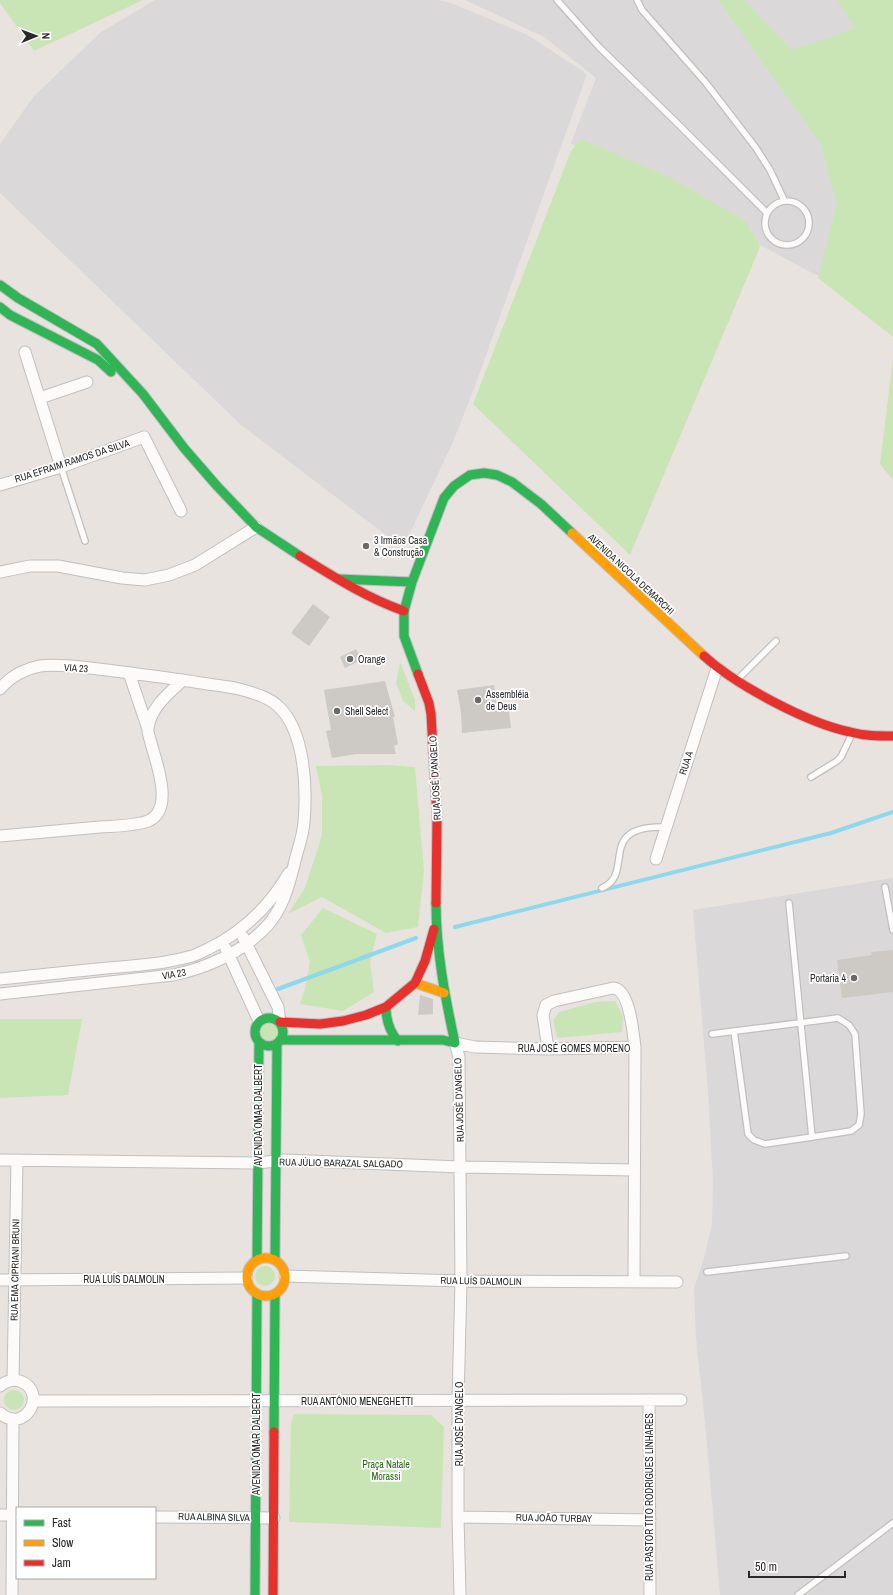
<svg xmlns="http://www.w3.org/2000/svg" width="893" height="1595" viewBox="0 0 893 1595" font-family="'Archivo Narrow',sans-serif">
	<rect width="100%" height="100%" fill="#e8e3de"/>
	<path fill="#dbd8da" d="M155,0h282l14,3 77,32 59,39 -111,309 -23,59 -50,106 -162,-123 -241,-232v-49l34,-48 67,-64z
		M465,0h428v295l-79,-21 -243,-131 25,-65 -52,-41z
		M893,878v717h-173l-14,-162 -10,-95 -2,-50 10,-29 8,-35 1,-42 -5,-90 -15,-182z"/>
	<path fill="#cae5b5" d="M0,0h143l-109,51 -34,-48z
		M718,0h26l48,50 63,-22 -18,-28h56v337l-75,-59 19,-74 -17,-61z
		M581,139l90,39 76,44 13,25 -130,308 -157,-151 98,-253z
		M893,359v121l-13,-16z
		M400,662l15,38v11l-12,-10 -7,-18z
		M387,765l28,2 9,104 -6,56 -32,6 -64,-36 -34,17 17,-26 17,-53v-39l-6,-30z
		M323,908l54,26 -7,28 4,30 -31,19 -43,-7 5,-15 5,-27 -9,-27z
		M615,1001l8,15 -1,16 -65,6 -4,-18 6,-8 36,-10z
		M0,1019h82l-14,76 -68,3z
		M259 1032a10 10 0 1 1 20 0a10 10 0 1 1-20 0Z
		M255 1276a10 10 0 1 1 20 0a10 10 0 1 1-20 0Z
		M4 1400a10 10 0 1 1 20 0a10 10 0 1 1-20 0Z
		M294,1414l137,1 13,12 -3,101 -152,-6 2,-99z"/>
	<g fill="none" stroke-linecap="round" stroke-linejoin="round">
		<path stroke="#8ed8ed" stroke-width="4" d="M455,927l376,-94 62,-21
			M278,989l138,-51"/>
	</g>
	<path fill="#cdc9c5" d="M313,604l17,13 -21,29 -18,-13z
		M356,649l5,11 -16,8 -5,-11z
		M385,681l10,36h-2l5,27 -4,2 2,8h-40l-24,4 -6,-27 5,-1 -7,-40z
		M494,685l4,26 11,-1 2,18 -49,5 -1,-21 -4,-22z
		M893,950v42l-51,6 -5,-38 35,-5 -1,-3z
		M420,995l13,4v15l-15,1z"/>
	<g fill="none" stroke-linecap="round" stroke-linejoin="round">
		<g stroke="#c1bfc0" stroke-width="8">
			<path id="lane" d="M557,0l42,47 76,74 92,92
				M637,0l5,10 64,73 50,65 14,22 14,30
				M765 223a22 22 0 1 1 44 0a22 22 0 1 1-44 0Z
				M61,467l24,74
				M738,679l38,-38
				M811,777l26,-16 4,-4 11,-23
				M885,887l8,43
				M602,888c34,-14 -7,-63 63,-61
				M734,1031l14,103 6,6 11,4 47,-7
				M712,1034l126,-16 11,7 6,9 6,80 -2,11 -8,6 -39,6 -23,-234
				M707,1272l139,-16
				M798,1595l95,-72"/>
		</g>
		<g stroke="#c1bfc0" stroke-width="13">
			<path id="street" d="M25,352l36,115
				M40,398l47,-16
				M0,485l61,-18 83,-30 37,74
				M0,572l30,-6h28l64,12 23,2 24,-5 26,-10 61,-38
				M129,673l19,56
				M0,689c11,-13 24,-20 40,-23 19,-3 48,2 67,4 31,4 63,8 94,13 13,2 26,3 38,6 14,4 30,8 40,18 26,25 28,81 25,115 -1,15 -7,29 -10,43 -6,23 -11,43 -27,61 -24,26 -60,42 -94,49l-173,19
				M0,836c33,-3 67,-6 100,-9 14,-1 35,-1 48,-6 27,-11 8,-59 3,-78 -1,-5 -4,-11 -3,-15 3,-21 21,-35 35,-48
				M656,859l61,-191
				M243,937l35,70 2,15
				M226,949l33,72
				M0,979c32,-3 65,-7 97,-10 30,-3 62,-4 91,-12 7,-1 13,-5 20,-8 35,-17 61,-42 81,-76
				M548,1049l-5,-34 3,-10 8,-4 59,-13c17,1 20,45 22,59
				M0,1160l258,3 26,-3 177,7 173,3
				M285,1276l176,5 216,1
				M0,1280l247,-2
				M13,1380l4,-220
				M0,1386c6,-5 13,-7 20,-5 29,11 5,54 -20,32
				M649,1400l1,195
				M33,1401l648,-1
				M0,1515h17
				M155,1517l119,1
				M458,1517l192,3
				M12,1595l1,-176
				M460,1595l-2,-78v-116l3,-120 -2,-224 -4,-14 20,4 73,2 87,-2 -1,235"/>
		</g>
		<g stroke="#c1bfc0" stroke-width="11">
			<path id="fast" d="M0,285l18,13 79,46 46,50 41,54 33,38 39,41 44,29
				M0,307l10,8 88,45 13,12
				M338,579l74,3
				M418,674l-14,-38v-25l8,-29 32,-84 10,-12 16,-11 14,-2 13,2 15,7 29,22 31,29
				M386,1007c0,13 3,24 12,34
				M255 1032a14 14 0 1 1 28 0a14 14 0 1 1-28 0Z
				M280,1040h163l12,3c-10,-46 -19,-93 -19,-140
				M257,1260l2,-218
				M275,1260l2,-216
				M274,1432l1,-138
				M255,1595l2,-301"/>
		</g>
		<g stroke="#c1bfc0" stroke-width="11">
			<path id="slow" d="M572,533l132,123
				M415,983l29,10
				M247 1277a19 19 0 1 1 38 0a19 19 0 1 1-38 0Z"/>
		</g>
		<g stroke="#c1bfc0" stroke-width="11">
			<path id="jam" d="M300,556c34,21 67,42 104,55
				M704,656c32,29 103,67 146,76 15,4 28,4 43,4
				M418,674l11,29 2,11 6,103 -1,86
				M280,1022l40,2 23,-3 23,-6 20,-8 29,-24 10,-22 9,-32
				M273,1595l1,-163"/>
		</g>
		<use href="#lane" stroke="#fcfbfa" stroke-width="5.5"/>
		<use href="#street" stroke="#fcfbfa" stroke-width="11"/>
		<use href="#fast" stroke="#30b455" stroke-width="9"/>
		<use href="#slow" stroke="#ff9f0a" stroke-width="9"/>
		<use href="#jam" stroke="#e5322d" stroke-width="9"/>
	</g>
	<g fill="#6c6a68" stroke="#fff" stroke-width="1.5">
		<circle cx="366" cy="546" r="4"/>
		<circle cx="350" cy="659" r="4"/>
		<circle cx="478" cy="700" r="4"/>
		<circle cx="337" cy="711" r="4"/>
		<circle cx="854" cy="978" r="4"/>
	</g>
	<g text-anchor="middle" dominant-baseline="central" stroke-width="3.5" stroke-linejoin="round" paint-order="stroke">
		<g font-size="10" fill="#292929" stroke="#fff">
			<text transform="translate(72 461) rotate(-18)">RUA EFRAIM RAMOS DA SILVA</text>
			<text transform="translate(631 574) rotate(43)">AVENIDA NICOLA DEMARCHI</text>
			<text transform="translate(76 668) rotate(4)">VIA 23</text>
			<text transform="translate(686 763) rotate(-72)">RUA A</text>
			<text transform="translate(435 778) rotate(-93)">RUA JOSÉ D'ANGELO</text>
			<text transform="translate(174 974) rotate(-10)">VIA 23</text>
			<text x="574" y="1048">RUA JOSÉ GOMES MORENO</text>
			<text transform="translate(459 1100) rotate(-92)">RUA JOSÉ D'ANGELO</text>
			<text transform="translate(258 1115) rotate(-90)">AVENIDA OMAR DALBERT</text>
			<text transform="translate(341 1163) rotate(1)">RUA JÚLIO BARAZAL SALGADO</text>
			<text transform="translate(15 1270) rotate(-89)">RUA EMA CIPRIANI BRUNI</text>
			<text x="124" y="1279">RUA LUÍS DALMOLIN</text>
			<text transform="translate(481 1281) rotate(1)">RUA LUÍS DALMOLIN</text>
			<text x="357" y="1401">RUA ANTÔNIO MENEGHETTI</text>
			<text transform="translate(459 1424) rotate(-90)">RUA JOSÉ D'ANGELO</text>
			<text transform="translate(256 1444) rotate(-90)">AVENIDA OMAR DALBERT</text>
			<text transform="translate(649 1497) rotate(-90)">RUA PASTOR TITO RODRIGUES LINHARES</text>
			<text transform="translate(214 1517) rotate(1)">RUA ALBINA SILVA</text>
			<text transform="translate(554 1518) rotate(1)">RUA JOÃO TURBAY</text>
		</g>
		<g font-size="10" fill="#292929" stroke="#fff" text-anchor="start">
			<text x="374" y="540">3 Irmãos Casa<tspan x="374" dy="12">&amp; Construção</tspan></text>
			<text x="358" y="659">Orange</text>
			<text x="486" y="694">Assembléia<tspan x="486" dy="12">de Deus</tspan></text>
			<text x="345" y="711">Shell Select</text>
			<text x="846" y="978" text-anchor="end">Portaria 4</text>
		</g>
		<g font-size="10" fill="#2a6916" stroke="#fff">
			<text x="386" y="1464">Praça Natale<tspan x="386" dy="12">Morassi</tspan></text>
		</g>
	</g>
	<rect x="16" y="1507" width="140" height="72" fill="#ffffff" stroke="#a9a9a9"/>
	<rect x="24" y="1520" width="20" height="6" fill="#30b455" stroke="#a9a9a9"/>
	<text x="52" y="1527" font-size="12" fill="#292929">Fast</text>
	<rect x="24" y="1540" width="20" height="6" fill="#ff9f0a" stroke="#a9a9a9"/>
	<text x="52" y="1547" font-size="12" fill="#292929">Slow</text>
	<rect x="24" y="1560" width="20" height="6" fill="#e5322d" stroke="#a9a9a9"/>
	<text x="52" y="1567" font-size="12" fill="#292929">Jam</text>
	<g transform="translate(36 36) rotate(89)" stroke="#ffffff" stroke-width="3" paint-order="stroke">
	<path d="M0-3L7 15L0 10L-7 15Z" fill="#292929"/>
	<text y="-6" font-size="11" font-weight="bold" text-anchor="middle" fill="#292929">N</text>
	</g>
	<path d="M749 1571v6h96v-6" fill="none" stroke="#292929" stroke-width="2"/>
	<text x="755" y="1571" font-size="12" fill="#292929" stroke="#ffffff" stroke-width="3" paint-order="stroke">50 m</text>
</svg>
